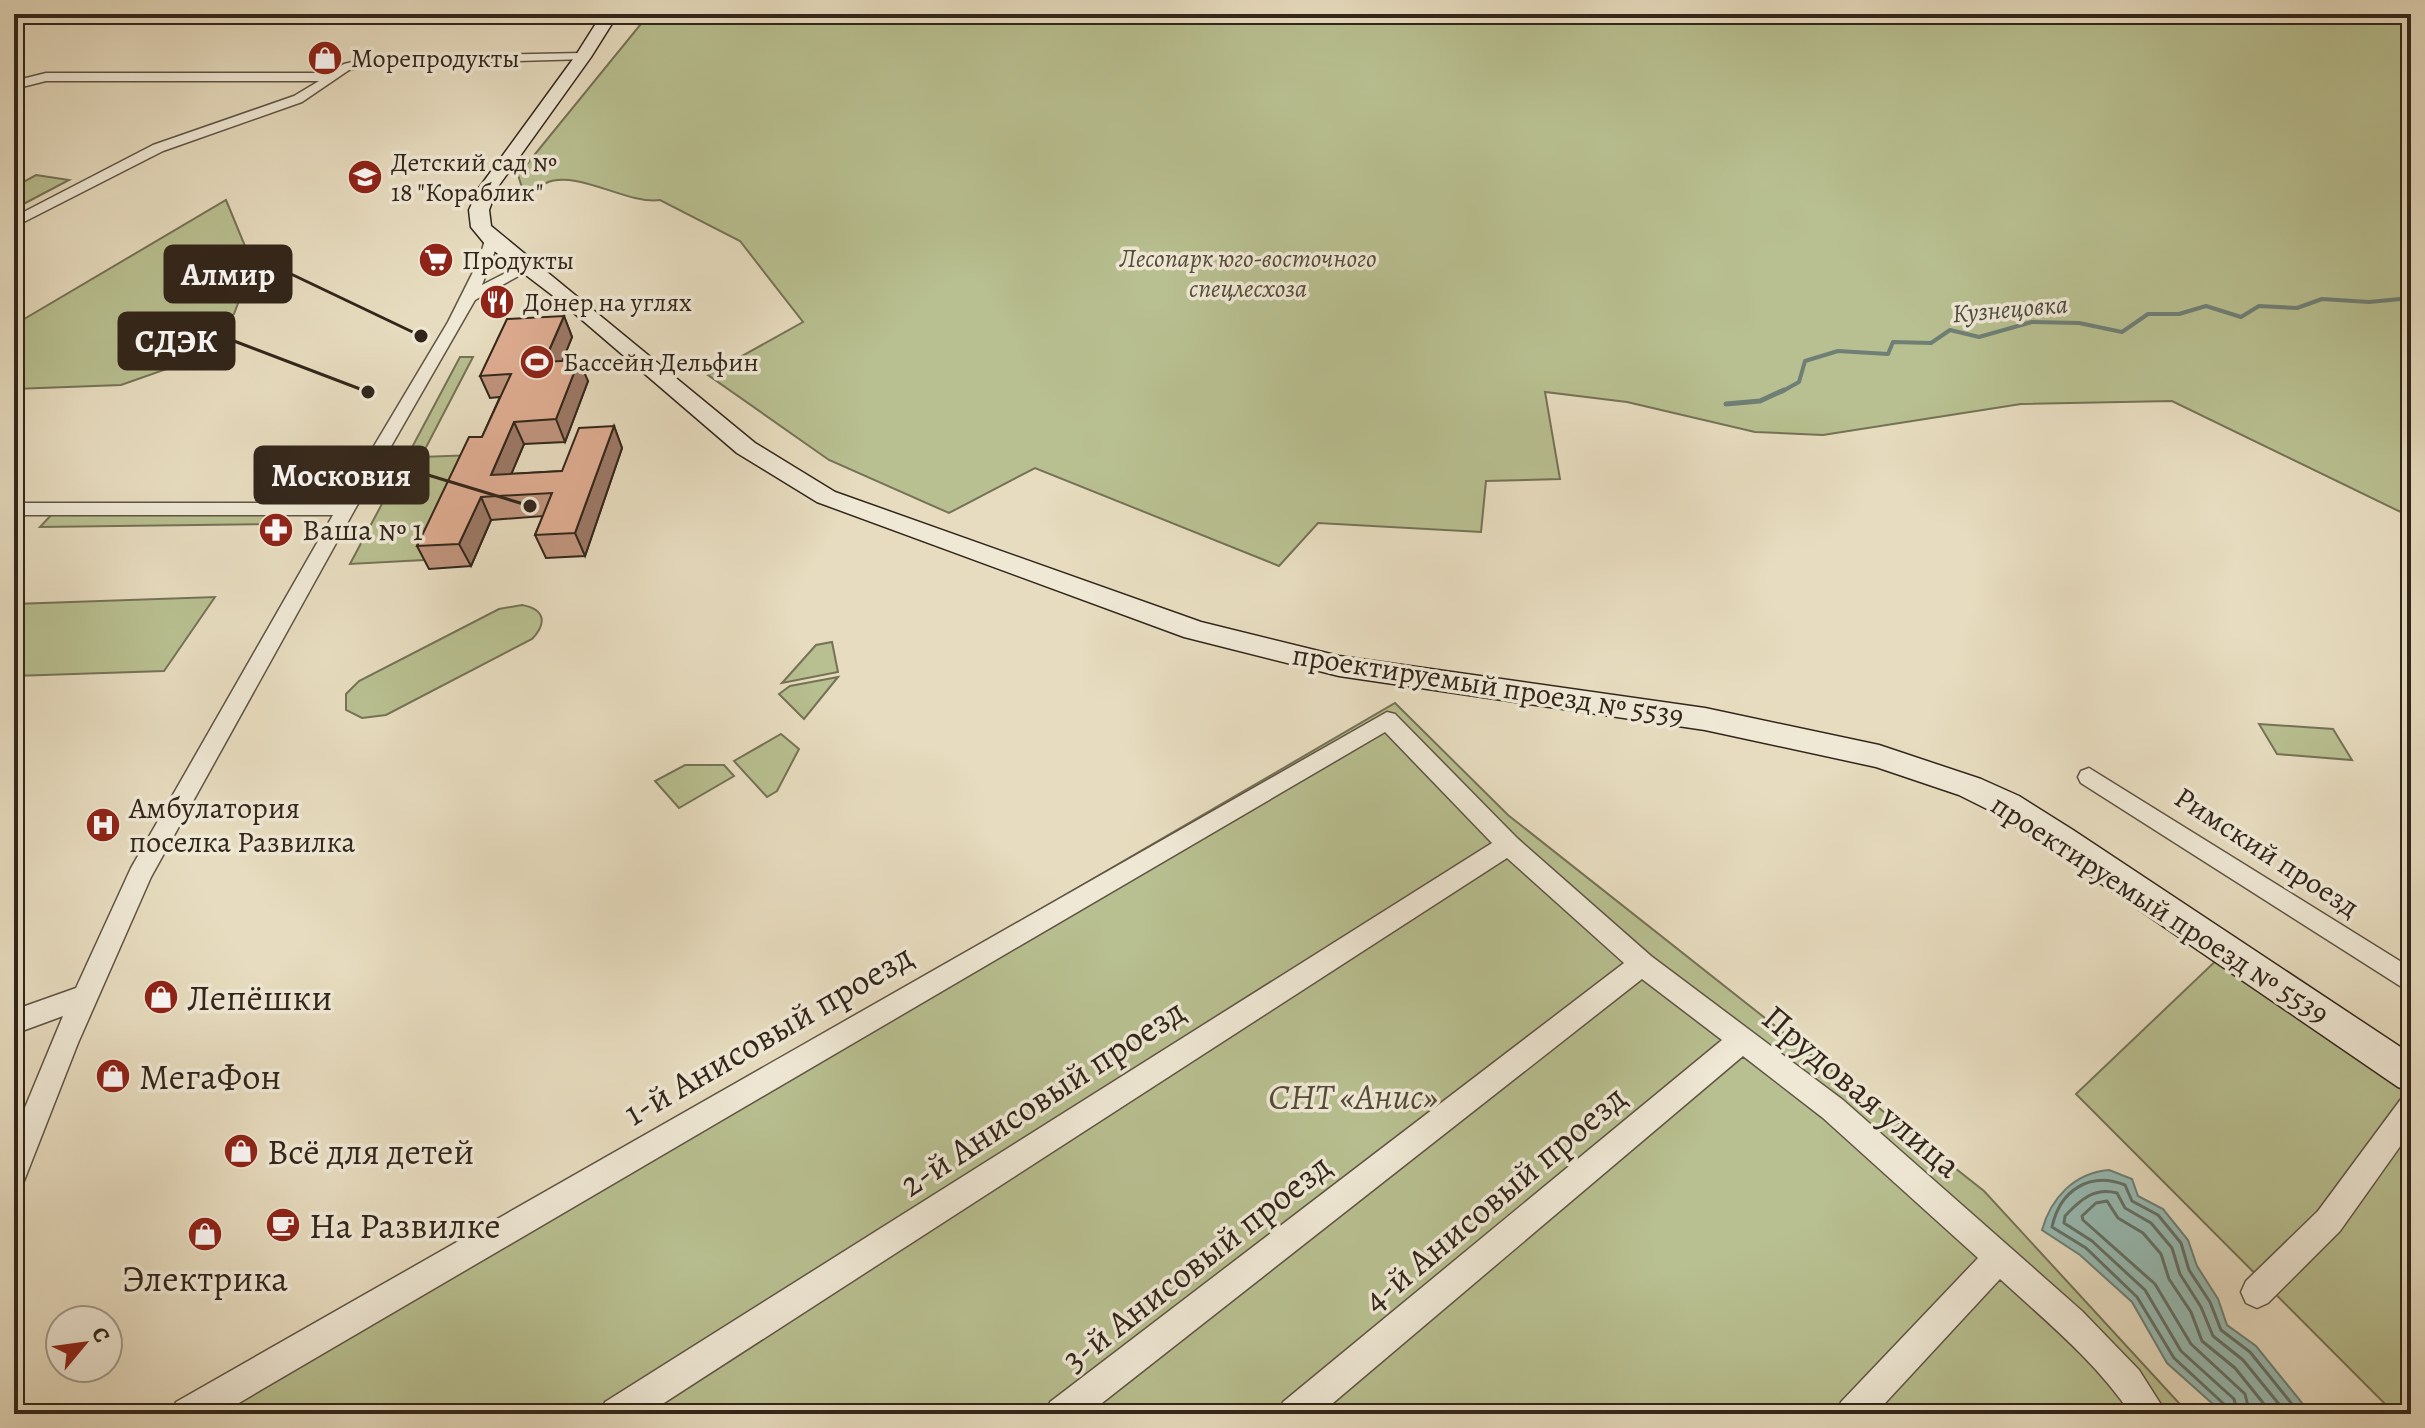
<svg xmlns="http://www.w3.org/2000/svg" width="2425" height="1428" viewBox="0 0 2425 1428" font-family="Alegreya,serif">
	<rect width="100%" height="100%" fill="#e7dcbf"/>
	<filter id="stains"><feTurbulence type="fractalNoise" baseFrequency=".0025" numOctaves="4"/><feColorMatrix values="0 0 0 0 .2 0 0 0 0 .09 0 0 0 0 .02 0 0 0 .5 -.17"/></filter>
	<radialGradient id="worn" r=".72"><stop offset=".6" stop-color="#630" stop-opacity="0"/><stop offset="1" stop-color="#630" stop-opacity=".3"/></radialGradient>
	<path fill="#b8bf90" stroke="#757256" stroke-width="2" d="M649,14h1762v503l-239,-116 -151,3 -198,31 -68,-3 -128,-30 -82,-10 15,87 -74,2 -5,51 -163,-9 -39,43 -244,-98 -86,45 -120,-53 -121,-85 95,-53 -63,-81 -80,-41c-32,5 -83,-31 -114,-17 -7,3 -15,12 -20,17l-8,-25z
		M36,175l33,5 -55,29v-22z
		M226,200l26,63 -3,11 -15,40 -53,50 -60,21 -107,4v-64z
		M460,357h13l-52,100 53,-2 -50,105 -74,4z
		M284,510l-10,14 -234,3 13,-14z
		M215,597l-51,74 -150,5v-72z
		M522,605c22,4 26,17 10,34l-146,76 -24,3 -16,-8v-16l13,-13 140,-72z
		M832,642l6,30 -56,11 34,-38z
		M838,677l-34,42 -25,-25 11,-8z
		M1395,703l113,112 476,376 205,223h-2015z
		M2259,724l74,5 19,31 -75,-6z
		M781,734l18,15 -22,42 -10,6 -33,-36z
		M685,765h39l10,11 -55,32 -24,-27z
		M2224,953l187,128v333h-16l-319,-320z"/>
	<path fill="#97bbb3" stroke="#6f7f76" stroke-width="2" d="M2109,1170l23,9 6,17 25,13 25,31 9,26 21,33 9,26 29,21 55,68h-87l-57,-51 -35,-61 -52,-47 -38,-25c9,-32 32,-57 67,-60z"/>
	<g fill="none" stroke-linecap="round" stroke-linejoin="round">
		<path stroke="#647067" stroke-width="3" d="M2228,1414l-3,-9 -51,-47 -37,-61 -51,-49 -34,-21c8,-37 38,-56 73,-42l7,16 26,14 23,28 8,27 21,32 11,28 29,22 50,62
			M2238,1414l-4,-15 -53,-48 -36,-61 -53,-49 -28,-18 1,-7c15,-16 29,-29 52,-23l8,15 26,15 21,25 8,26 21,33 12,29 30,24 44,54
			M2250,1414l-5,-20 -54,-50 -36,-60 -72,-64 -1,-4 14,-13 11,-2 11,17 25,15 18,21 8,25 22,33 11,29 33,27 37,46"/>
		<path stroke="#6f7f76" stroke-width="4" d="M1781,392l18,-10 6,-21 33,-10 50,3 5,-12 38,1 19,-13 29,7 53,-15 47,1 43,9 26,-18h31l27,-8 35,11 18,-11 38,2 25,-9 47,3 42,-4"/>
		<path stroke="#6f7f76" stroke-width="5" d="M1726,404l34,-3 24,-11"/>
		<g stroke="#5f5444" stroke-width="3">
			<path id="street" d="M583,53l6,4 -2,2 -214,6 -24,5 -47,32 -139,49 -149,76v-10l139,-72 141,-49 25,-15h-273l-32,8v-8l32,-8h282l16,-9 29,-7z
				M492,236l7,4 -17,45 41,-21 5,-1 7,4 -60,33 -120,209 -204,368 -73,166 -54,138 -10,4v-51l49,-118 -49,18v-24l62,-22 55,-120 202,-353h-319v-12h326l108,-181 31,-62 6,-20z
				M1387,712l8,2 122,124 134,118 192,144 239,211 57,59 28,44h-36c-35,-52 -85,-93 -131,-135l-125,135h-38l4,-12 137,-144 -155,-140 -80,-62 -423,358h-41l4,-12 439,-362 -80,-61 -554,435h-42l4,-12 574,-439 -117,-105 -860,556h-46l4,-12 887,-559 -107,-111 -1165,682h-48l4,-12z
				M2089,768l322,200v25l-330,-210 -3,-6 3,-6z
				M2411,1095v36l-71,100 -72,72 -11,5 -11,-5 -5,-11 5,-11 72,-70 83,-112z"/>
		</g>
		<g stroke="#32261b" stroke-width="3">
			<path id="secondary" d="M602,14h16l-27,43 -94,131 -8,22 2,16 264,217 80,49 366,130 138,34 366,52 174,37 102,34 38,17 54,34 338,224v38l-13,-5 -349,-239 -52,-34 -38,-19 -83,-28 -171,-37 -366,-54 -155,-39 -367,-135 -80,-49 -177,-152 -75,-57 -14,-17 -2,-17 10,-22 97,-133z"/>
		</g>
		<use href="#street" fill="#efe8d5" fill-rule="evenodd"/>
		<use href="#secondary" fill="#efe8d5" fill-rule="evenodd"/>
	</g>
	<path fill="#c0947d" stroke="#32261b" stroke-width="2" d="M564,316l8,21 -10,24 26,20 -23,61 -41,2 -13,30 51,-3 52,-45 8,22 -37,108 -39,2 -11,-23 8,-19 -52,4 -20,46 -42,3 -12,-23 65,-109 18,-40 -10,1 -10,-22z"/>
	<path fill="#9c7866" stroke="#32261b" stroke-width="2" d="M564,316l8,21 -19,47 -9,-22z
		M579,360l9,21 -23,61 -9,-23z
		M514,422l10,22 -22,52 -11,-21z
		M614,426l8,22 -37,108 -10,-23z
		M481,497l10,23 -20,46 -12,-22z"/>
	<path fill="#dfac91" stroke="#32261b" stroke-width="2" d="M564,316l-20,46 35,-2 -23,59 -42,3 -23,53 71,-4 17,-43 35,-2 -39,107 -40,2 17,-42 -71,4 -22,47 -42,2 52,-109h13l29,-63 -31,2 27,-57z"/>
	<defs>
		<g id="shop-disc" transform="scale(1.8)"><circle r="9.5" fill="#8f2418" stroke="#efe8d5"/><path d="M-5-2.5h2.3a2.7 3.5 0 0 1 5.4 0H5L5.5 6h-11ZM-1.5-2.5h3a1.5 2.3 0 0 0-3 0Z" fill="#fff"/></g>
		<g id="school-disc" transform="scale(1.8)"><circle r="9.5" fill="#8f2418" stroke="#efe8d5"/><path d="M0-5L7-2L0 1L-7-2ZM-4 1L0 2.5L4 1V4Q0 6-4 4Z" fill="#fff"/></g>
		<g id="supermarket-disc" transform="scale(1.8)"><circle r="9.5" fill="#8f2418" stroke="#efe8d5"/><path d="M-6-5.5h2.5l.6 2H6L4.5 2H-2.5L-4.4-4H-6ZM-1.5 3.2a1.3 1.3 0 1 0 .1 0ZM3 3.2a1.3 1.3 0 1 0 .1 0Z" fill="#fff"/></g>
		<g id="restaurant-disc" transform="scale(1.8)"><circle r="9.5" fill="#8f2418" stroke="#efe8d5"/><path d="M-5-6h1v4h1v-4h1v4h1v-4h1v5L-1.5 .5V6h-2V.5L-5-1ZM5-6V6H3V1.5H1.5Q1.5-4 5-6Z" fill="#fff"/></g>
		<g id="stadium-disc" transform="scale(1.8)"><circle r="9.5" fill="#8f2418" stroke="#efe8d5"/><path d="M0-5a6.5 5 0 1 0 0 10a6.5 5 0 1 0 0-10ZM-3.5-1.8h7v3.6h-7Z" fill="#fff"/></g>
		<g id="pharmacy-disc" transform="scale(1.8)"><circle r="9.5" fill="#8f2418" stroke="#efe8d5"/><path d="M-2-6h4v4h4v4h-4v4h-4v-4h-4v-4h4Z" fill="#fff"/></g>
		<g id="hospital-disc" transform="scale(1.8)"><circle r="9.5" fill="#8f2418" stroke="#efe8d5"/><path d="M-5-5h3v3.5h4V-5h3V5h-3V1.5h-4V5h-3Z" fill="#fff"/></g>
		<g id="cafe-disc" transform="scale(1.8)"><circle r="9.5" fill="#8f2418" stroke="#efe8d5"/><path d="M-5.5-4.5H6V0H3Q3 3.5 0 3.5H-2.5Q-5.5 3.5-5.5 0ZM3-3.2v2h1.7v-2ZM-6 4.5H4V6H-6Z" fill="#fff"/></g>
	</defs>
	<g fill-rule="evenodd">
		<use href="#shop-disc" x="325" y="58"/>
		<use href="#school-disc" x="365" y="177"/>
		<use href="#supermarket-disc" x="436" y="260"/>
		<use href="#restaurant-disc" x="497" y="302"/>
		<use href="#stadium-disc" x="537" y="362"/>
		<use href="#pharmacy-disc" x="276" y="530"/>
		<use href="#hospital-disc" x="103" y="825"/>
		<use href="#shop-disc" x="161" y="997"/>
		<use href="#shop-disc" x="113" y="1076"/>
		<use href="#shop-disc" x="241" y="1151"/>
		<use href="#cafe-disc" x="283" y="1225"/>
		<use href="#shop-disc" x="205" y="1234"/>
	</g>
	<g text-anchor="middle" dominant-baseline="central" stroke-width="7" stroke-linejoin="round" paint-order="stroke">
		<g font-size="26" fill="#32261b" stroke="#efe8d5" text-anchor="start">
			<text x="351" y="58">Морепродукты</text>
			<text x="391" y="162">Детский сад №<tspan x="391" dy="30">18 "Кораблик"</tspan></text>
			<text x="462" y="260">Продукты</text>
			<text x="523" y="302">Донер на углях</text>
			<text x="563" y="362">Бассейн Дельфин</text>
		</g>
		<g font-size="26" font-style="italic" fill="#544c38" stroke="#efe8d5">
			<text x="1248" y="258">Лесопарк юго-восточного<tspan x="1248" dy="30">спецлесхоза</tspan></text>
		</g>
		<g font-size="26" font-style="italic" fill="#4b4b41" stroke="#efe8d5">
			<text transform="translate(2010 309) rotate(-5)">Кузнецовка</text>
		</g>
		<g font-size="30" fill="#32261b" stroke="#efe8d5" text-anchor="start">
			<text x="302" y="530">Ваша № 1</text>
			<text x="129" y="808">Амбулатория<tspan x="129" dy="34">поселка Развилка</tspan></text>
		</g>
		<g font-size="30" fill="#32261b" stroke="#efe8d5">
			<text transform="translate(1488 685) rotate(9)">проектируемый проезд № 5539</text>
			<text transform="translate(2267 852) rotate(33)">Римский проезд</text>
			<text transform="translate(2160 909) rotate(33)">проектируемый проезд № 5539</text>
		</g>
		<g font-size="36" fill="#32261b" stroke="#efe8d5" text-anchor="start">
			<text x="187" y="997">Лепёшки</text>
			<text x="139" y="1076">МегаФон</text>
			<text x="267" y="1151">Всё для детей</text>
			<text x="309" y="1225">На Развилке</text>
			<text x="205" y="1278" text-anchor="middle">Электрика</text>
		</g>
		<g font-size="36" fill="#32261b" stroke="#efe8d5">
			<text transform="translate(768 1034) rotate(-30)">1-й Анисовый проезд</text>
			<text transform="translate(1862 1091) rotate(40)">Прудовая улица</text>
			<text transform="translate(1042 1097) rotate(-33)">2-й Анисовый проезд</text>
			<text transform="translate(1494 1198) rotate(-40)">4-й Анисовый проезд</text>
			<text transform="translate(1196 1262) rotate(-38)">3-й Анисовый проезд</text>
		</g>
		<g font-size="36" font-style="italic" fill="#544c38" stroke="#efe8d5">
			<text x="1353" y="1096">СНТ «Анис»</text>
		</g>
	</g>
	<path fill="none" stroke="#32261b" stroke-width="3" d="M421 336L291 274M368 392L234 341M530 506L428 475"/>
	<g fill="#32261b" stroke="#efe8d5" stroke-width="3">
		<circle cx="421" cy="336" r="8"/>
		<circle cx="368" cy="392" r="8"/>
		<circle cx="530" cy="506" r="8"/>
	</g>
	<g fill="#32261b" stroke="#32261b" stroke-width="3">
		<rect x="165" y="246" width="126" height="56" rx="8"/>
		<rect x="119" y="313" width="115" height="56" rx="8"/>
		<rect x="255" y="447" width="173" height="56" rx="8"/>
	</g>
	<g font-size="32" text-anchor="middle" font-weight="bold" fill="#fff">
		<text x="228" y="285">Алмир</text>
		<text x="176" y="352">СДЭК</text>
		<text x="341" y="486">Московия</text>
	</g>
	<rect width="2425" height="1428" fill="none" stroke="#e7dcbf" stroke-width="48"/>
	<rect x="16" y="16" width="2393" height="1396" fill="none" stroke="#32261b" stroke-width="4"/>
	<rect x="24" y="24" width="2377" height="1380" fill="none" stroke="#32261b" stroke-width="2"/>
	<g transform="translate(84 1344) rotate(61)"><circle r="38" fill="#efe8d5" stroke="#a39a8b" stroke-width="2"/>
	<path d="M0-6L14 30L0 20L-14 30Z" fill="#8f2418"/>
	<text y="-12" font-size="22" font-weight="bold" text-anchor="middle" fill="#32261b">С</text>
	</g>
	<rect width="100%" height="100%" filter="url(#stains)"/>
	<rect width="100%" height="100%" fill="url(#worn)"/>
</svg>
